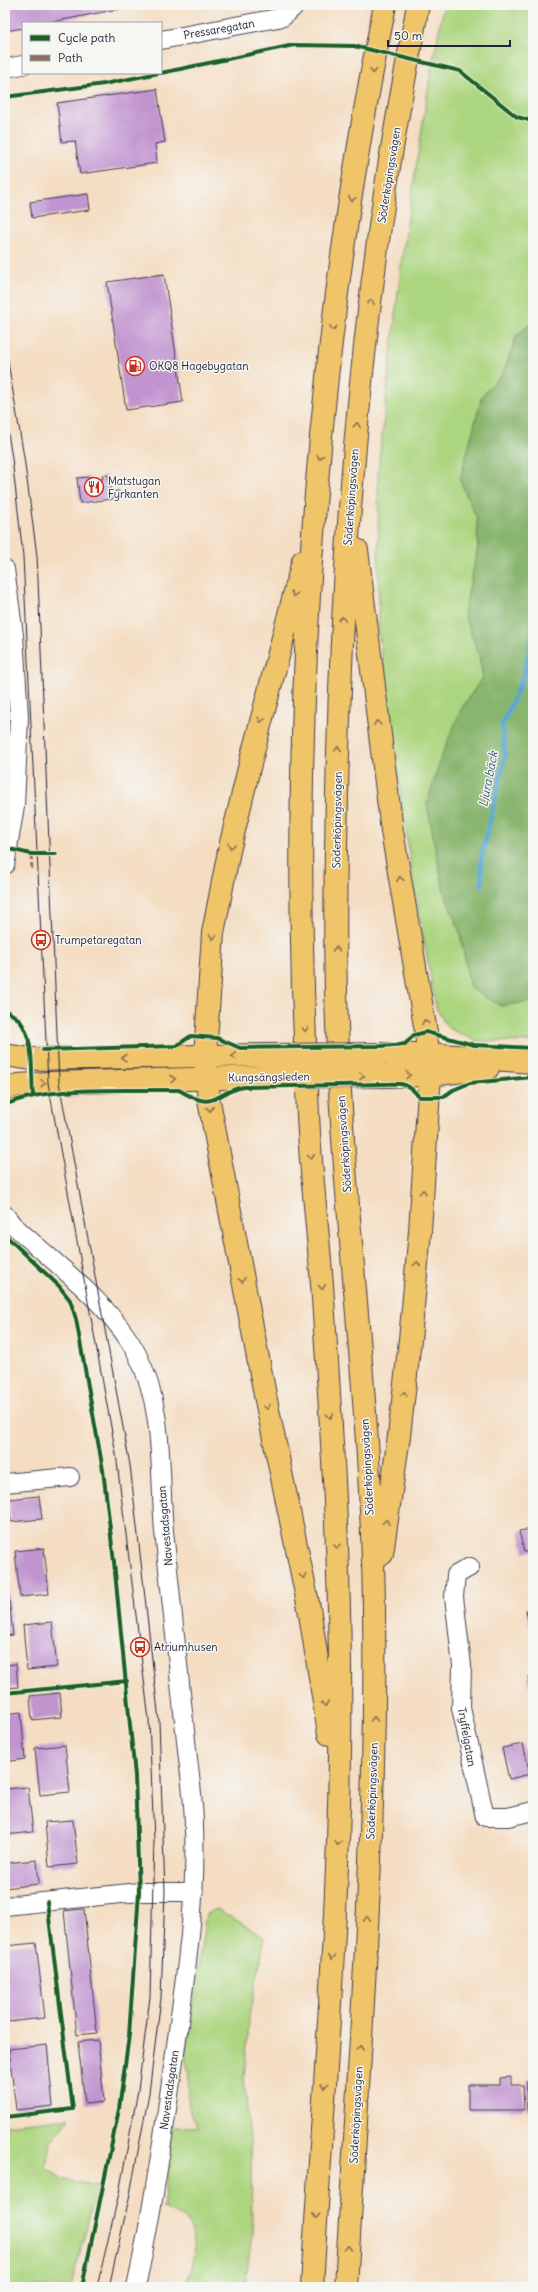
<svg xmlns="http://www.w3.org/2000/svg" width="538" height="2292" viewBox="0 0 538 2292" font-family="Delius,sans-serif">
	<rect width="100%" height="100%" fill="#f6f6f2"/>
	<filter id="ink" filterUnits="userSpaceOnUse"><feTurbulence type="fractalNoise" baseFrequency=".025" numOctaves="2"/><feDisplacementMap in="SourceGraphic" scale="8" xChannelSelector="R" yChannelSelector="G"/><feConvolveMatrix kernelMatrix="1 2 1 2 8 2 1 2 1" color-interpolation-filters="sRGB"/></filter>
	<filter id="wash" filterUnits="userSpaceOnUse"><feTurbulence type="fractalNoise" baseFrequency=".012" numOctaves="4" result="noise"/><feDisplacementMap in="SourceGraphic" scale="16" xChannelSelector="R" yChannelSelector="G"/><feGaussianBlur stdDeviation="0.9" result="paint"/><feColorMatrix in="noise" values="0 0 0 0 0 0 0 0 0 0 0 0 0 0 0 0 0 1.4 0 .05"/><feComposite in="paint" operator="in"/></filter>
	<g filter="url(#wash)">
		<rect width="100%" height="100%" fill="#f4ddc2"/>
		<path fill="#acd57f" stroke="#677c5d" d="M444,5h89v317l-16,13 -13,37 -22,24 -22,84 17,39 1,28 -14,67 15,41 4,22 -21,31 -35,96 17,87 16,41 10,56 63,13v41l-57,-1 -28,-13 -12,-20 -26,-147 -31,-226 -1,-164 23,-206 29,-189z
			M217,1909l48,28 -15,74 -6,67 7,70 1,86 -7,53h-63c14,-17 17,-47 5,-65 -4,-6 -18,-11 -24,-14l10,-81 26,1 -11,-19 1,-35 -4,-18 21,-142z
			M70,2118l-20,24 -4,25 14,12 37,7 -26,101h-66v-162z"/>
		<path fill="#89b66e" stroke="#566c54" d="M533,322v679l-32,5 -31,-18 -10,-56 -16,-40 -17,-88 14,-47 21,-49 21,-31 -4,-22 -15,-41 14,-67 -1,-28 -17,-39 22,-84 22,-24 13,-37z"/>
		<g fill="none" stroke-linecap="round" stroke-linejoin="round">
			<path stroke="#5aa6d3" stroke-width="5" d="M482,885l-1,-25 24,-105 -3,-30 22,-50 9,-42"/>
		</g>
		<g id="blocks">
			<path fill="#c194d0" d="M5,5h124v2l-82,16h-24v5l-18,3z
				M157,89l8,53 -10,2 2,19 -77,11 -5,-33 -13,1 -5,-39z
				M88,194l2,16 -58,8 -2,-16z
				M164,274l19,128 -57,8 -19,-128z
				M102,475h6l3,17 8,-1 1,7 -40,5 -3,-25 13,-1 1,5 12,-3z
				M39,1496l3,23 -31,3 -2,-23z
				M533,1529v22l-9,1 -5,-21z
				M44,1548l5,46 -29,3 -5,-46z
				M5,1589h3l5,46 -8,1z
				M533,1609v21l-2,1 -5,-21z
				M52,1622l5,45 -30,3 -4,-45z
				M16,1664l2,23 -13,1v-23z
				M533,1676v19h-1l-4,-18z
				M60,1693l2,24 -30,3 -2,-24z
				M21,1712l4,47 -20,3v-48z
				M523,1744l7,30 -21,5 -7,-31z
				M65,1745l5,47 -30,3 -5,-47z
				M28,1787l5,45 -28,3v-46z
				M73,1820l5,44 -29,3 -4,-45z
				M37,1860l2,24 -34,4v-25z
				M84,1909l13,124 -20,2 -13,-124z
				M36,1943l9,75 -39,4 -1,-76z
				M98,2040l6,62 -19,2 -7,-62z
				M47,2045l6,61 -37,4 -7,-61z
				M511,2077v8h12l1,25h-56v-25h32v-7z
				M527,2080l6,1v29l-6,-1z"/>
		</g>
	</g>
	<g filter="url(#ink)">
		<use href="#blocks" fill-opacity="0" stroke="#423e4f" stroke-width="1"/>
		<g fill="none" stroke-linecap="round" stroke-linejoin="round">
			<g stroke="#423e4f" stroke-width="20">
				<path id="minor" d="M161,40l122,-23 13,-12
					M5,68l18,-3
					M5,569l9,66 5,82 -4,89 -10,59
					M5,1215l7,9c41,38 99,80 125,130 28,55 22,116 27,177 7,73 16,146 23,219 3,26 7,52 7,78 3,76 -9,150 -19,225 -11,78 -22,157 -39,234
					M5,1483l65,-6
					M470,1567l-14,8 -2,22 8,69 -1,42 24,109h23l25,-6
					M5,1906l134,-14h55"/>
			</g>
			<g stroke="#423e4f" stroke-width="24">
				<path id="major" d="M383,1054h46l104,8
					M5,1055l26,4 232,-4
					M386,1076l44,-1 58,-7
					M5,1089l13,-4 30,-2 216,-6"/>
			</g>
			<g stroke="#423e4f" stroke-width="24">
				<path id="highway" d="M357,550l35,281 34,201 4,43 -10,156 -10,109 -11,96 -17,118
					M303,561l-52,199 -22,91 -16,82 -8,124 4,44 57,299 43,208 20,126
					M312,2287c12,-206 31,-413 28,-620 -1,-123 -9,-246 -17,-368 -4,-61 -12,-122 -15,-184 -2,-42 -3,-84 -5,-126 -9,-326 16,-664 82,-984
					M346,2287c13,-226 31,-452 28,-678 -2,-207 -34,-413 -38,-620 -2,-65 0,-130 1,-195 4,-204 18,-407 49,-608 9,-60 21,-121 32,-181"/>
			</g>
			<use href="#minor" stroke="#fff" stroke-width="18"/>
			<use href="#major" stroke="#f0c469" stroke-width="22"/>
			<use href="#highway" stroke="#f0c469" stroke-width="22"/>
			<path stroke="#22223b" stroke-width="1" d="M5,344l19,113 13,99 22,526 71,383 29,256 6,171 -4,106 -12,95 -19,101 -21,93
				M5,414l7,44 11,98 25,527 68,371 33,266 5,120 -4,157 -12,93 -19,103 -22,94"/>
			<g stroke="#423e4f" stroke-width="24" stroke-linecap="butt">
				<path id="major-bridge" d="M263,1055l120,-1
					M264,1077l122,-1"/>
			</g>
			<use href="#major-bridge" stroke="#f0c469" stroke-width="22"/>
			<path stroke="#8d6e63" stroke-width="3" stroke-dasharray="6 3" stroke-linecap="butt" d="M31,854l1,15"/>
			<g stroke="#f6f6f2" stroke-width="6">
				<path id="cycleway" d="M161,73l133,-28 60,1 106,25 57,46 16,4
					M5,97l99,-13 55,-11
					M5,848l26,6h25
					M5,1010c5,3 12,7 15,11 15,20 11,51 13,75
					M43,1050l133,-4 15,-10 26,2 23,10 142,-2 23,-2 9,-9 12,-3 48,13 59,3
					M5,1105c41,-20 127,-14 174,-15 38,23 32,3 65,-3l138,-3c18,0 25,-3 37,13h24l10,-7 17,-7 63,-6
					M5,1235l54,51 11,14 6,19 27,151 11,92 21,214 4,116 -10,143 -10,74 -37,178
					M5,1693l122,-12
					M5,2117l68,-8 -26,-207"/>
			</g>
			<use href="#cycleway" stroke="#1b5e20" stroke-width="4"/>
		</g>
		<defs><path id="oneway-chevron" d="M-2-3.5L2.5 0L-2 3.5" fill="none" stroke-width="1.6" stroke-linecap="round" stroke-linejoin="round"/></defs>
		<g stroke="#897352">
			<use href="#oneway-chevron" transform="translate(373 71) rotate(100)"/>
			<use href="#oneway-chevron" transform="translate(352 199) rotate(99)"/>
			<use href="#oneway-chevron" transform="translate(371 302) rotate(-83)"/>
			<use href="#oneway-chevron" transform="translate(333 328) rotate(97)"/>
			<use href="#oneway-chevron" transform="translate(357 425) rotate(-84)"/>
			<use href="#oneway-chevron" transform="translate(320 457) rotate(96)"/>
			<use href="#oneway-chevron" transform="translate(294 594) rotate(105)"/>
			<use href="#oneway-chevron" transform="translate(342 619) rotate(-87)"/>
			<use href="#oneway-chevron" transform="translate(261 720) rotate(104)"/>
			<use href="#oneway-chevron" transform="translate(377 723) rotate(-97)"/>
			<use href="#oneway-chevron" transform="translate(338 749) rotate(-89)"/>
			<use href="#oneway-chevron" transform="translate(231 846) rotate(103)"/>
			<use href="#oneway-chevron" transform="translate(400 879) rotate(-100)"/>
			<use href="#oneway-chevron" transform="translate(213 937) rotate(95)"/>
			<use href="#oneway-chevron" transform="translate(336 949) rotate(-90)"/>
			<use href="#oneway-chevron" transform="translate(425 1022) rotate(-100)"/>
			<use href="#oneway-chevron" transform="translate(305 1029) rotate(88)"/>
			<use href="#oneway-chevron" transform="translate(234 1056) rotate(178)"/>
			<use href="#oneway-chevron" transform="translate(124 1058) rotate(179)"/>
			<use href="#oneway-chevron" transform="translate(408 1075) rotate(-1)"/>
			<use href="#oneway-chevron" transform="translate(362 1076) rotate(-1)"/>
			<use href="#oneway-chevron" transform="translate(173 1079) rotate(-2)"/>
			<use href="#oneway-chevron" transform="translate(43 1083) rotate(-3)"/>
			<use href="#oneway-chevron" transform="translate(210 1109) rotate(79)"/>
			<use href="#oneway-chevron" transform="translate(311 1157) rotate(85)"/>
			<use href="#oneway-chevron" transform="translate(423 1192) rotate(-86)"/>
			<use href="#oneway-chevron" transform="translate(417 1264) rotate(-85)"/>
			<use href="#oneway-chevron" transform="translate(242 1280) rotate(79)"/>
			<use href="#oneway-chevron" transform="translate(322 1287) rotate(85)"/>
			<use href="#oneway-chevron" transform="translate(404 1394) rotate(-83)"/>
			<use href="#oneway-chevron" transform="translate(267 1407) rotate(78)"/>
			<use href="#oneway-chevron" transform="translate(330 1416) rotate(87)"/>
			<use href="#oneway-chevron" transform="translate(386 1522) rotate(-82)"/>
			<use href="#oneway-chevron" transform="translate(337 1546) rotate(87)"/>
			<use href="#oneway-chevron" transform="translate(303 1576) rotate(78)"/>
			<use href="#oneway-chevron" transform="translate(325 1704) rotate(81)"/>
			<use href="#oneway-chevron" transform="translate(374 1719) rotate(-89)"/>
			<use href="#oneway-chevron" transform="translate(338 1843) rotate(93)"/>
			<use href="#oneway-chevron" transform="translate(367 1919) rotate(-87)"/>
			<use href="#oneway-chevron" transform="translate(332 1957) rotate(94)"/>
			<use href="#oneway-chevron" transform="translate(360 2048) rotate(-87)"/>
			<use href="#oneway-chevron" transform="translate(324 2086) rotate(93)"/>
			<use href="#oneway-chevron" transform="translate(316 2216) rotate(93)"/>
			<use href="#oneway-chevron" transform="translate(348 2248) rotate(-87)"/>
		</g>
	</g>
	<defs>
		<g id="fuel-ring" transform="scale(1)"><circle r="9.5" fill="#f6f6f2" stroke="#c8321e" stroke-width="1.5"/><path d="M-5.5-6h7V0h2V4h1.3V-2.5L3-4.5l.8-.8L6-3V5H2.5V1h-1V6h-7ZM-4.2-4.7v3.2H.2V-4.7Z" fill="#c8321e"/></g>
		<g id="restaurant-ring" transform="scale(1)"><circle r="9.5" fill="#f6f6f2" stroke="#c8321e" stroke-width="1.5"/><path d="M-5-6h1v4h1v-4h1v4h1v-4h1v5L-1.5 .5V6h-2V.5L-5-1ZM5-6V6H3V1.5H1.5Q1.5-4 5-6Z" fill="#c8321e"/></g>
		<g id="bus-ring" transform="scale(1)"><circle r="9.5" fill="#f6f6f2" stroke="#c8321e" stroke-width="1.5"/><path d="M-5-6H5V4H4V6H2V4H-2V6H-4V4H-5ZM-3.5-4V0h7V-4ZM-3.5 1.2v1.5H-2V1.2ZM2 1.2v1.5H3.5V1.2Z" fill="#c8321e"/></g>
	</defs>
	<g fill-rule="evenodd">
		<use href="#fuel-ring" x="135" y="366"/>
		<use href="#restaurant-ring" x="94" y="487"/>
		<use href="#bus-ring" x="41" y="940"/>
		<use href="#bus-ring" x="140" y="1647"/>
	</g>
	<g text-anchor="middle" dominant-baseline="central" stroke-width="3" stroke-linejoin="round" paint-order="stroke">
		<g font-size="11" fill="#22223b" stroke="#f6f6f2">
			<text transform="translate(219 29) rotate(-10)">Pressaregatan</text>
			<text transform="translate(389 175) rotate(-81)">Söderköpingsvägen</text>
			<text transform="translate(351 497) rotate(-86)">Söderköpingsvägen</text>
			<text transform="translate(337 820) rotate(-89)">Söderköpingsvägen</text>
			<text transform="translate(269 1077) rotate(-1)">Kungsängsleden</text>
			<text transform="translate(344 1144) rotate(-94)">Söderköpingsvägen</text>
			<text transform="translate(367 1467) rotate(-93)">Söderköpingsvägen</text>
			<text transform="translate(165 1526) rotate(-95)">Navestadsgatan</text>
			<text transform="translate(467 1737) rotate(80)">Tryffelgatan</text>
			<text transform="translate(372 1791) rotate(-88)">Söderköpingsvägen</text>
			<text transform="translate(169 2090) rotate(-82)">Navestadsgatan</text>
			<text transform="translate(356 2115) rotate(-87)">Söderköpingsvägen</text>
		</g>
		<g font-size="11" fill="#22223b" stroke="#f6f6f2" text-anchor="start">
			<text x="149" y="366">OKQ8 Hagebygatan</text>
			<text x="108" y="481">Matstugan<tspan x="108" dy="13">Fyrkanten</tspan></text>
			<text x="55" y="940">Trumpetaregatan</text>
			<text x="154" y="1647">Atriumhusen</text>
		</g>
		<g font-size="12" font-style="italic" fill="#385778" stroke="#f6f6f2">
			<text transform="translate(488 779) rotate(-79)">Ljura bäck</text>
		</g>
	</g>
	<rect width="538" height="2292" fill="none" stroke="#f6f6f2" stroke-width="20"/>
	<rect x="22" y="22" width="140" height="52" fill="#f6f6f2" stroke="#a1a1a9"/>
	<rect x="30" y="35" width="20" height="6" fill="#1b5e20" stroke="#a1a1a9"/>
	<text x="58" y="42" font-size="12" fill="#22223b">Cycle path</text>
	<rect x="30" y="55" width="20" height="6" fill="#8d6e63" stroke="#a1a1a9"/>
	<text x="58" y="62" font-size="12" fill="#22223b">Path</text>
	<path d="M388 40v6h122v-6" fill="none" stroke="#22223b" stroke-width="2"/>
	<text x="394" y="40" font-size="12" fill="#22223b" stroke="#f6f6f2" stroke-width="3" paint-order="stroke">50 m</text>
</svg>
